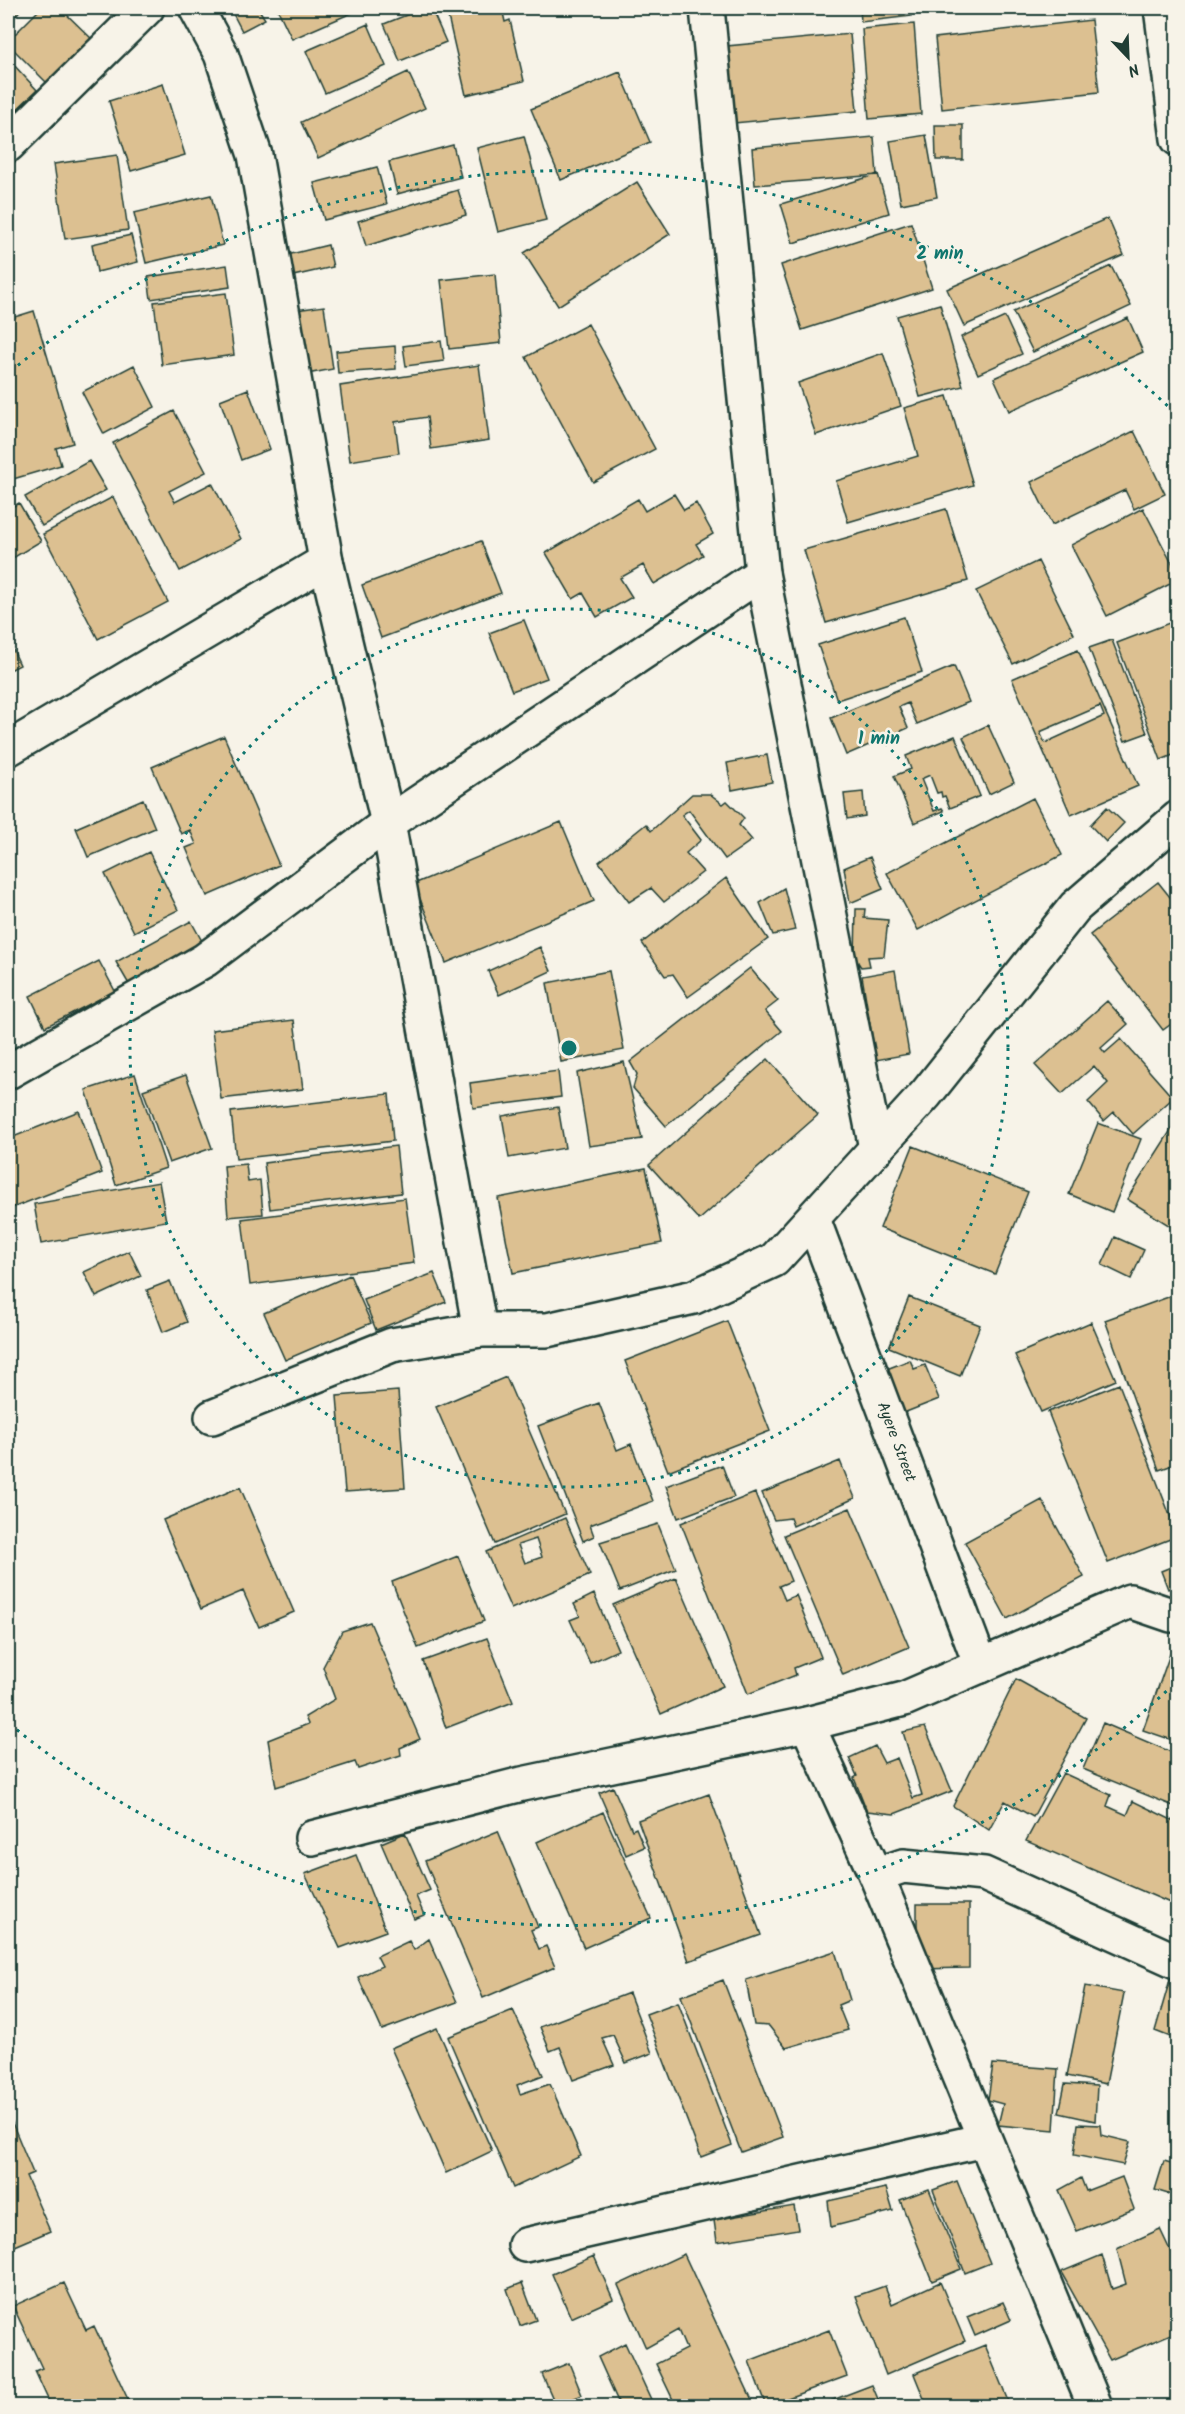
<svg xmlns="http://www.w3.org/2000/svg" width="1185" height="2414" viewBox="0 0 1185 2414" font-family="Kalam,sans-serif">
	<rect width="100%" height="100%" fill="#f7f3e8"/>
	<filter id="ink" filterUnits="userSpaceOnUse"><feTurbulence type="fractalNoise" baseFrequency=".0167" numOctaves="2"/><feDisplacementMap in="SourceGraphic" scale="12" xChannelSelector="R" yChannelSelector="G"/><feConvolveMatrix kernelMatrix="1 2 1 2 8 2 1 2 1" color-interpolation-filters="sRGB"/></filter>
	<g filter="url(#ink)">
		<path fill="#dcc091" stroke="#1f3d34" stroke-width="1.5" fill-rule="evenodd" d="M8,8h14l-14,17z
			M41,8h19l35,34 -44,45 -43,-43v-3z
			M230,8h28l7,11 -23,12z
			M277,8h86l-71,31z
			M424,8h7l15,34 -46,19 -16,-37z
			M446,8h56l3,14 5,-2 14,61 -58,14z
			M860,8h50l1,8 -50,6z
			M921,8h37v1l-36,3z
			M1091,20l8,72 -157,17 -7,-71z
			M368,24l18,42 -61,27 -19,-42z
			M914,24l7,90 -52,5 -7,-90z
			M850,34l7,77 -123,12 -7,-77z
			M12,63l25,27 -26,25 -3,-4v-44z
			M408,72l17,36 -107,50 -17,-36z
			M620,72l30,70 -89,38 -30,-71z
			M163,84l22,71 -54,16 -22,-70z
			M935,125h28v35h-27z
			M926,135l11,62 -36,7 -11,-63z
			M524,136l22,84 -48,12 -21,-84z
			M874,137l3,38 -122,10 -3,-37z
			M453,145l8,32 -64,17 -8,-32z
			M117,155l11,75 -63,9 -11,-75z
			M377,167l10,37 -63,16 -10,-37z
			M878,174l11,39 -96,30 -12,-39z
			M637,182l33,52 -112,72 -34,-53z
			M458,190l8,25 -100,31 -8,-25z
			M211,195l12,50 -77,18 -12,-50z
			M1108,218l16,37 -160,71 -17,-37z
			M911,223l21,65 -130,42 -21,-65z
			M131,235l7,27 -41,10 -5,-28z
			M328,245l5,22 -40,9 -6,-21z
			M227,265l3,22 -79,12 -3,-22z
			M1111,266l20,40 -98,46 -20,-40z
			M495,274l6,69 -52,6 -8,-69z
			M226,293l8,62 -72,10 -8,-63z
			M940,304l23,82 -43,11 -23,-81z
			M324,306l9,63 -26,5 -11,-64z
			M34,311l39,132 -17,5 5,17 -48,14 -5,-20v-24l3,-1 -3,-13v-102z
			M1005,317l17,37 -44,20 -17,-37z
			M1128,318l15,34 -134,59 -15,-33z
			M588,324l67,125 -62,33 -67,-125z
			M441,341l3,20 -38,5 -3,-20z
			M395,346l1,23 -58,4 -2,-22z
			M883,353l18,53 -85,29 -18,-52z
			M134,365l21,42 -51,27 -22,-42z
			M479,365l10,75 -58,9 -4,-32 -32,5 4,31 -49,8 -10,-75z
			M248,389l22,60 -29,11 -21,-60z
			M947,396l26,89 -125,37 -12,-41 82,-25 -14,-48z
			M174,411l32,61 -37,19 6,11 37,-19 29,56 -61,32 -67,-128z
			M1134,431l31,63 -31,15 -9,-19 -73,35 -21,-43z
			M89,461l17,29 -64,36 -17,-29z
			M674,494l10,16 12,-7 17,31 -17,10 7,11 -49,29 -11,-19 -23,13 12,19 -35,20 -14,-24 -10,6 -27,-46 92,-54 7,12z
			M113,497l55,105 -70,37 -55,-105z
			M19,503l22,38 -33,20v-52z
			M1143,508l35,67v5l-71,36 -36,-71z
			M946,509l22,72 -142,42 -22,-73z
			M481,541l20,52 -120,45 -19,-53z
			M1038,561l36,73 -61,30 -37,-73z
			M904,617l18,55 -85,28 -19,-55z
			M524,620l23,58 -35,13 -23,-58z
			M1177,620l1,133 -17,7 -44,-117z
			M8,639l12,26 -12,6z
			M1112,640l35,93 -22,8 -36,-93z
			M1078,650l60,136 -67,29 -59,-136zM1100,706l4,10 -59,27 -5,-11z
			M954,666l15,36 -52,22 -9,-21 -9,4 9,21 -62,27 -15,-37z
			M988,725l26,57 -25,12 -26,-57z
			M224,736l55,129 -72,31 -21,-48 10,-4 -6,-14 -9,4 -29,-67z
			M955,736l25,60 -30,12 -5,-12 -3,1 -1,-5 -4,1 -7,-18 -9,4 13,32 8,-3 2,3 -30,12 -20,-47 17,-7 -5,-13z
			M767,755l5,27 -40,8 -5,-27z
			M863,792l2,24 -18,3 -3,-25z
			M692,794h18l13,10 4,-3 17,17 -5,7 13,15 -27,19 -36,-49 -7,5 19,25 -15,13 17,19 -39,30 -13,-14 -22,14 -30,-40 47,-38 5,7z
			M1033,798l29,57 -144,75 -31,-57z
			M143,799l12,29 -67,29 -12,-29z
			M1107,807l17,16 -18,19 -16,-17z
			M561,822l33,79 -148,62 -32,-79z
			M149,852l29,58 -44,22 -29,-58z
			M870,857l13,32 -33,14 -6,-35z
			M726,878l42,61 -80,58 -15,-23 -8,2 -23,-33z
			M1158,882l20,25v112l-15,11 -73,-95z
			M784,888l11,42 -22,5 -13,-32z
			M856,909h9l-1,9 24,2 -4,36 -16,1 2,9 -9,1 -6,-9z
			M191,921l17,31 -74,41 -18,-31z
			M540,947l11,24 -52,24 -11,-24z
			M99,961l16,30 -70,36 -15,-31z
			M750,968l28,33 -13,10 17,20 -116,95 -33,-38 4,-14 -7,-12z
			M895,970l14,84 -33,6 -14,-84z
			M609,971l15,79 -63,12 -14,-79z
			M1107,1001l21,23 -27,24 4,5 16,-14 52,59 -40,36 -19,-22 -10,9 -16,-19 20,-19 -14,-17 -32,28 -27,-29z
			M294,1020l9,69 -82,10 -9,-69z
			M768,1059l50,56 -119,105 -50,-55z
			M624,1062l18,77 -53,7 -12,-73z
			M558,1071l3,26 -88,11 -3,-25z
			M135,1074l31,94 -50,17 -30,-95z
			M186,1075l26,73 -43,15 -26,-73z
			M389,1094l4,47 -157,18 -5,-47z
			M558,1107l7,41 -56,10 -7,-42z
			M79,1111l23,62 -90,35 -4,-10v-59z
			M1178,1119v112l-51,-32z
			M1098,1123l43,16 -29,73 -43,-18z
			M396,1146l5,47 -131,16 -6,-46z
			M913,1146l115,46 -33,82 -115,-46z
			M246,1164l2,18 12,-2 3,34 -35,3 -4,-51z
			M646,1168l16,75 -149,30 -15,-75z
			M159,1182l7,39 -125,23 -7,-40z
			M405,1198l9,65 -164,22 -8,-66z
			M1115,1237l29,13 -13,29 -29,-14z
			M129,1251l12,25 -45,21 -12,-25z
			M434,1273l12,29 -70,28 -12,-30z
			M350,1275l21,48 -86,37 -21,-47z
			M170,1281l17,41 -24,10 -16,-42z
			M1174,1295l4,10v158l-19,7 -54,-150z
			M909,1297l71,28 -20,51 -71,-29z
			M727,1321l43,110 -102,40 -43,-110z
			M1091,1322l25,58 -75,32 -26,-57z
			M910,1360l4,9 11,-4 14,34 -43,17 -17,-44z
			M506,1377l59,137 -70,30 -59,-137z
			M1119,1384l59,152 -70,27 -60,-151z
			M398,1391l7,97 -60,4 -8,-96z
			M599,1403l18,47 14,-6 22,57 -63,24 4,11 -11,5 -45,-115z
			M840,1461l15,37 -62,28 -3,-8 -16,2 -12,-27z
			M722,1465l12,32 -56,21 -12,-32z
			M240,1487l54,125 -35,15 -16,-36 -42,18 -38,-89z
			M755,1493l36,88 -12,5 6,14 11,-5 25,62 -27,11 2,7 -48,19 -67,-171z
			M1042,1500l42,77 -77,42 -42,-77z
			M850,1508l59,139 -66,28 -59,-140z
			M565,1518l25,57 -79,34 -25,-57zM536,1539l6,18 -17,6 -7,-18z
			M658,1524l18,45 -56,22 -20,-49z
			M458,1556l26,65 -66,27 -26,-66z
			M1178,1564v21l-10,4 -7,-18z
			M676,1578l47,108 -62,28 -48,-109z
			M594,1594l24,56 -28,13 -20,-43 10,-4 -6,-12z
			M370,1622l50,117 -20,9 1,7 -43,14 -3,-7 -79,25 -8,-47 40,-16 -3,-7 30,-18 -12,-32 19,-36z
			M487,1638l26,64 -67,26 -23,-67z
			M1170,1654l8,3v85l-35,-12z
			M1016,1679l70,39 -53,99 -28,-16 -16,29 -36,-24z
			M1103,1723l75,32v53l-95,-39z
			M925,1727l27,64 -58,23 -27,-3 -13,-33 3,-2 -8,-18 26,-12 9,17 13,-5 16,40 9,-3 -19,-63z
			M1063,1773l48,22 -4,11 20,9 6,-14 45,22 -1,83 -151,-65z
			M613,1787l19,43 4,-2 8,19 -18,8 -27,-62z
			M709,1794l52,141 -72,26 -51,-141z
			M603,1812l48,106 -67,30 -47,-106z
			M498,1831l40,96 -7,3 8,19 7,-3 9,21 -72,31 -58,-137z
			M405,1833l25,57 -14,6 8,19 -10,4 -33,-76z
			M356,1855l30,76 -46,17 -35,-74z
			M917,1904h52v64l-52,1z
			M429,1939l28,63 -75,28 -24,-53 24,-11 -5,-10 32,-15 5,9z
			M835,1951l15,49 -12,5 10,25 -62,18 -17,-22 -15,-1 -8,-45z
			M1171,1976l7,3v61l-23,-9z
			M723,1980l60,157 -42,15 -60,-156z
			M1085,1986l39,7 -18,91 -39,-8z
			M629,1993l23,60 -26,10 -13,-28 -11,3 12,27 -41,15 -13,-33 -10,4 -10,-24z
			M678,2002l54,143 -31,12 -55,-143z
			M513,2010l30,65 -26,10 3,9 30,-10 31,72 -68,32 -65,-151z
			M437,2028l55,123 -46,22 -55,-125z
			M993,2064l65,5 -4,61 -56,-5 5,-21 -15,-4z
			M1065,2084l32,2 -2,35 -36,-8z
			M8,2113l25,60 -7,3 24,55 -42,18z
			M1078,2124l22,1 1,10 29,7 -7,23 -49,-10z
			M1164,2161l14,4v32l-23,-7z
			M1122,2177l12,32 -57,22 -18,-41 22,-12 5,13z
			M957,2181l33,82 -25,10 -32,-83z
			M886,2188l7,23 -62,16 -3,-26z
			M929,2189l32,80 -29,12 -32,-81z
			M794,2206l4,23 -81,13 -3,-22z
			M1160,2229l18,38v64l-68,29 -49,-88 41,-17 10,34 14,-5 -9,-35z
			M684,2254l68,146 -13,6h-63l-20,-42 30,-15 -8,-19 -32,18 -28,-63z
			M594,2256l19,43 -42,19 -19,-44z
			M940,2282l25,59 -79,34 -30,-79 29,-10 7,18z
			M64,2283l22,47 8,-4 37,80h-80l-16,-35 7,-3 -29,-62z
			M522,2283l14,37 -16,6 -13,-37z
			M1003,2302l8,18 -36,16 -8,-19z
			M829,2330l18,46 -81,30 -17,-45z
			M625,2343l29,63h-34l-22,-49z
			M985,2345l25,61h-83l-13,-32z
			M569,2363l13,32 -26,11 -14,-32z
			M872,2385l9,21h-64z"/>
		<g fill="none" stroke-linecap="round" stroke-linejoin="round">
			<g stroke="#1f3d34" stroke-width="38">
				<g id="minor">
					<path d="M196,8l25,46 34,101 71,406 62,262 92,507"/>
					<path d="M707,8l55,565 114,575"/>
					<path d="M1161,8l17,131"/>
					<path d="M8,145l139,-137"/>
					<path d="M8,749l318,-188"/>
					<path d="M8,1072l197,-112 183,-137 374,-250"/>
					<path id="s1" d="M813,1219l168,447"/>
					<path d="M212,1417l180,-72 88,-15h67l147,-33 80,-37 152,-166 149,-187 103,-89"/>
					<path d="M807,1724l69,151 219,531"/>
					<path d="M312,1838l210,-54 285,-60 97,-25 226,-98 41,14"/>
					<path d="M876,1875l27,-9 81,8 194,88"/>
					<path d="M525,2245l459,-105"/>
				</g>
			</g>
			<use href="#minor" stroke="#f7f3e8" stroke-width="33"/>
		</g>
	</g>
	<g fill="none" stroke="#0f766e" stroke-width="3" stroke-dasharray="3 6">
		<circle cx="569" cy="1048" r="439"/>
		<path d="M1173 1685A878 878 0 0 1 11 1725M11 371A878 878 0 0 1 1173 411"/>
	</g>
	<g text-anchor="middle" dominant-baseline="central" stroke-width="5" stroke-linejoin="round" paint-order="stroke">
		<g font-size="16" fill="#1f3d34" stroke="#f7f3e8">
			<text stroke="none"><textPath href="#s1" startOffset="238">Ayere Street</textPath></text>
		</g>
	</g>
	<circle cx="569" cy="1048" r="9" fill="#0f766e" stroke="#f7f3e8" stroke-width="3"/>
	<g font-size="18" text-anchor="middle" font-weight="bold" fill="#0f766e" stroke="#f7f3e8" stroke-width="5" stroke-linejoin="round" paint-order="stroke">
		<text x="940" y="259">2 min</text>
		<text x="879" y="744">1 min</text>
	</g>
	<rect width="1185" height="2414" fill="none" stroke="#f7f3e8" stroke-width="30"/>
	<rect x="15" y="15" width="1155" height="2384" fill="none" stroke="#1f3d34" stroke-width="2" filter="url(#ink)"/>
	<g transform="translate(1128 57) rotate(157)" stroke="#f7f3e8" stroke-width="4.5" paint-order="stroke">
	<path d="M0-4.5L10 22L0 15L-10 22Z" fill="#1f3d34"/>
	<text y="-9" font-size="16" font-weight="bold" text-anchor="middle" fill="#1f3d34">N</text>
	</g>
</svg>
